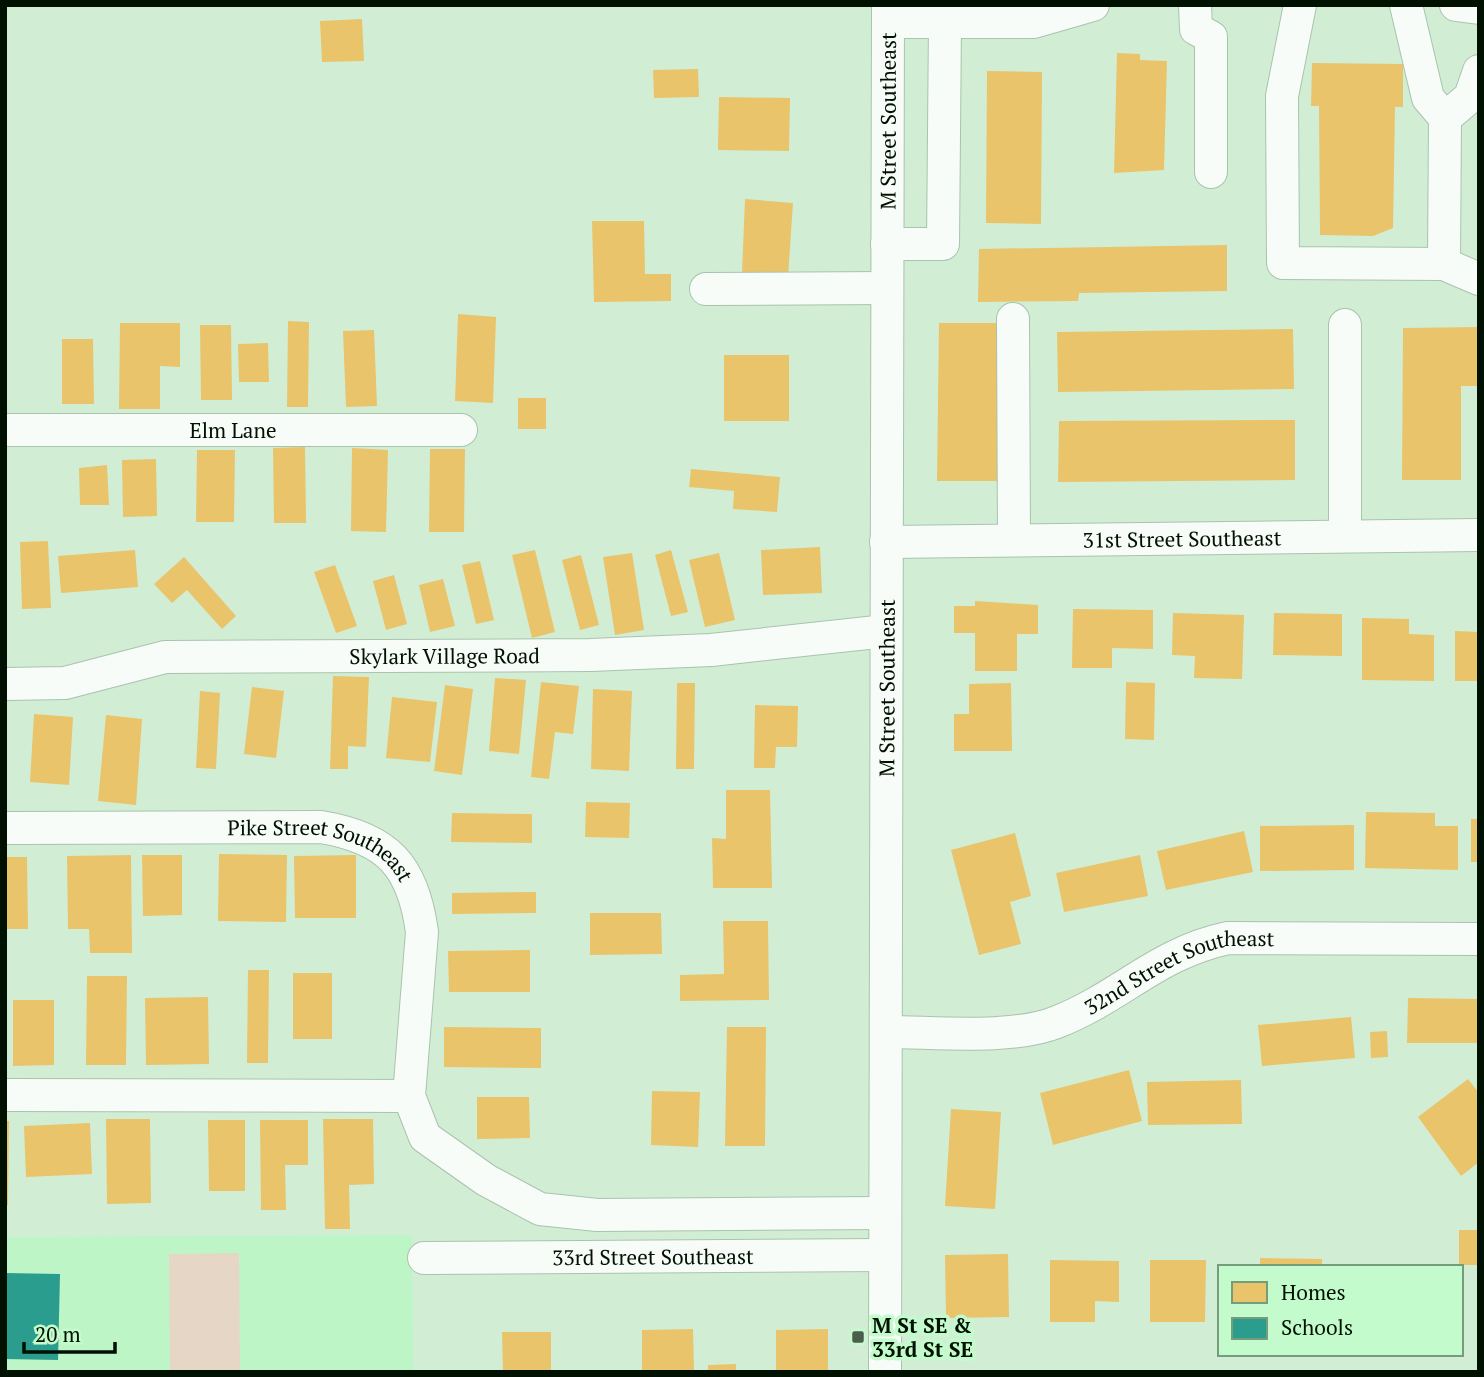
<svg xmlns="http://www.w3.org/2000/svg" width="1484" height="1377" viewBox="0 0 1484 1377" font-family="'PT Serif',serif">
	<rect width="100%" height="100%" fill="#d1eed5"/>
	<path fill="#bdf5c7" d="M412,1235l1,137h-408v-135z"/>
	<path fill="#e6d6c6" d="M239,1253l1,119h-70l-1,-118z"/>
	<path fill="#e9c46a" d="M362,19l2,42 -42,1 -2,-41z
		M1117,53l23,1v6l27,1 -3,109 -50,3z
		M1312,63l91,1v43h-8l-2,121 -20,8 -53,-1 -1,-129h-8z
		M698,69l1,28 -45,1 -1,-28z
		M987,71l55,1 -1,152 -55,-1z
		M719,97l71,1 -1,53 -71,-1z
		M745,199l48,4 -5,74 -46,-4z
		M592,221h52l1,53h26v27l-77,1z
		M1227,245v46l-148,2 -1,8 -100,1 1,-53z
		M458,314l38,3 -3,86 -38,-2z
		M288,321l21,1 -1,85h-21z
		M120,323h60v44l-20,-1v43h-41z
		M939,323h59l-1,158h-60z
		M200,325h31l1,75h-31z
		M1479,327v59h-18v94h-59l1,-152z
		M1293,329l1,60 -236,3 -1,-60z
		M374,330l3,76 -31,1 -3,-76z
		M62,339h31l1,65h-32z
		M268,343l1,39h-30l-1,-38z
		M724,355h65v66h-65z
		M518,398h28v31h-28z
		M1295,420v60l-237,2 1,-61z
		M305,447l1,76h-32l-1,-75z
		M352,448l36,2 -2,82 -35,-1z
		M430,449h35l-1,83h-35z
		M197,450h38l-1,72h-38z
		M156,459l1,57 -34,1 -1,-57z
		M107,465l2,40h-29l-1,-37z
		M691,469l89,8 -3,35 -44,-3 1,-18 -45,-4z
		M48,541l3,67 -29,1 -2,-67z
		M820,547l2,46 -59,2 -2,-45z
		M135,550l3,37 -77,6 -3,-37z
		M535,550l20,82 -23,6 -20,-83z
		M671,550l17,62 -17,4 -16,-61z
		M632,553l12,77 -29,5 -12,-78z
		M719,553l16,67 -30,7 -16,-67z
		M581,555l18,70 -19,5 -18,-70z
		M184,557l52,59 -14,13 -35,-39 -15,13 -18,-19z
		M480,561l14,59 -18,4 -14,-59z
		M335,565l22,61 -21,7 -22,-61z
		M394,575l13,49 -21,6 -13,-49z
		M443,579l12,47 -25,6 -11,-47z
		M975,601l63,4v29h-21v37h-42v-38h-21v-27h21z
		M1073,609l80,1v39l-41,-1v20h-40z
		M1173,613l71,2 -2,64 -48,-1 1,-22 -23,-1z
		M1274,613l68,1v42l-69,-1z
		M1362,618l47,1v15l25,1v46l-72,-1z
		M1455,631l24,1v49h-24z
		M333,676l36,1 -3,70 -18,-1v23h-18z
		M495,678l31,2 -7,74 -30,-3z
		M541,682l38,4 -6,48 -18,-2 -6,47 -18,-2z
		M1126,682l29,1 -1,57 -29,-1z
		M677,683h18l-1,86h-18z
		M1011,683l1,68h-58v-37h15v-30z
		M445,685l28,4 -11,86 -28,-4z
		M252,687l32,4 -8,67 -32,-4z
		M593,689l39,2 -3,80 -38,-2z
		M200,691l20,2 -4,76 -20,-1z
		M392,697l45,5 -7,60 -44,-4z
		M755,705l43,1 -1,41h-21l-1,21h-21z
		M34,714l39,3 -4,68 -39,-3z
		M106,715l36,4 -6,86 -38,-4z
		M726,790h44l2,98h-59l-1,-50 14,1z
		M586,802l44,1 -1,35 -44,-1z
		M1366,812l69,1v13h23v44l-93,-2z
		M452,813l80,1v29l-81,-1z
		M1471,819h8v43h-8z
		M1354,825v45l-94,1v-45z
		M1244,831l9,41 -87,18 -9,-39z
		M1015,833l16,63 -21,6 11,42 -42,11 -28,-105z
		M219,854l68,1 -1,67 -68,-1z
		M131,855l1,98h-42l-1,-24h-21l-1,-73z
		M142,855h40v60l-39,1z
		M356,855v63h-61l-1,-62z
		M1140,855l8,41 -84,16 -8,-39z
		M5,857h22l1,72h-23z
		M536,892v21l-84,1v-21z
		M590,913h71l1,41 -72,1z
		M723,921h45l1,79 -89,1v-26l44,-1z
		M530,950v42h-81l-1,-41z
		M248,970h21l-1,93h-21z
		M293,973h39v66h-39z
		M87,976h40l-1,89h-40z
		M208,997l1,67 -63,1 -1,-67z
		M1408,998l71,1v44h-72z
		M13,1000h41v65l-41,1z
		M1351,1017l4,41 -93,8 -4,-41z
		M444,1027l97,1v40l-97,-1z
		M727,1027h39l-1,119h-40z
		M1387,1031l1,26 -17,1 -1,-26z
		M1129,1070l13,51 -89,24 -13,-52z
		M1468,1079l11,14v69l-18,14 -43,-59z
		M1241,1080l1,44 -94,1 -1,-43z
		M652,1091l48,1 -2,55 -47,-2z
		M477,1097h52l1,41 -53,1z
		M951,1109l50,3 -6,97 -50,-3z
		M106,1119h44l1,84 -44,1z
		M323,1119h50l1,65 -25,1 1,44h-25z
		M208,1120h37v71h-36z
		M260,1120h48v45h-23l1,45h-25z
		M5,1121h4l-1,84h-3z
		M90,1123l2,51 -66,3 -2,-51z
		M1459,1230h20v35h-20z
		M1008,1254l1,63 -63,1 -1,-63z
		M1260,1258l62,1v8h-62z
		M1050,1260l69,1v41l-24,-1v21h-45z
		M1150,1260h56l-1,62h-55z
		M693,1329l1,43h-52v-42z
		M828,1329v43h-52v-42z
		M502,1332h49v40h-48z
		M736,1364v8h-28v-7z"/>
	<path fill="#2a9d8f" d="M5,1273l55,1 -2,86 -53,-1z"/>
	<g fill="none" stroke-linecap="round" stroke-linejoin="round">
		<g stroke="#a9c3ad" stroke-width="34">
			<g id="minor">
				<path d="M1195,5l1,24 15,8v135"/>
				<path d="M1300,5l-18,91 1,167 161,1 35,15"/>
				<path d="M1406,5l22,93 17,20 25,-21 9,-26"/>
				<path d="M1456,5l23,3"/>
				<path d="M888,22h146l59,-17"/>
				<path d="M887,244h56l2,-222"/>
				<path d="M1444,264l1,-146"/>
				<path d="M706,289l181,-1"/>
				<path d="M1013,319l1,221"/>
				<path d="M1345,325v211"/>
				<path id="s1" d="M5,430h456"/>
				<path id="s2" d="M886,542l593,-7"/>
				<path id="s3" d="M5,684l60,-1 100,-26 426,-2 120,-5 175,-19"/>
				<path id="s4" d="M5,828l316,-1c66,11 92,38 101,105l-13,164 16,41 61,43 54,29 57,6 287,-2"/>
				<path id="s5" d="M887,1032c48,0 126,8 170,-10 64,-25 100,-69 171,-84l251,1"/>
				<path d="M5,1095l404,1"/>
				<path id="s6" d="M424,1258l460,-3"/>
				<path id="s7" d="M885,1372l3,-1367"/>
			</g>
		</g>
		<use href="#minor" stroke="#f8fcf9" stroke-width="32"/>
	</g>
	<rect fill="#495e4b" stroke="#c4fbcd" stroke-width="2.5" x="851" y="1330" width="14" height="14" rx="3.5"/>
	<g text-anchor="middle" dominant-baseline="central" stroke-width="7" stroke-linejoin="round" paint-order="stroke">
		<g font-size="21" fill="#001101" stroke="#c4fbcd">
			<text stroke="none"><textPath href="#s7" startOffset="1251">M Street Southeast</textPath></text>
			<text stroke="none"><textPath href="#s1" startOffset="228">Elm Lane</textPath></text>
			<text stroke="none"><textPath href="#s2" startOffset="296">31st Street Southeast</textPath></text>
			<text stroke="none"><textPath href="#s3" startOffset="443">Skylark Village Road</textPath></text>
			<text stroke="none"><textPath href="#s7" startOffset="684">M Street Southeast</textPath></text>
			<text stroke="none"><textPath href="#s4" startOffset="322">Pike Street Southeast</textPath></text>
			<text stroke="none"><textPath href="#s5" startOffset="306">32nd Street Southeast</textPath></text>
			<text stroke="none"><textPath href="#s6" startOffset="229">33rd Street Southeast</textPath></text>
		</g>
		<g font-size="21" font-weight="bold" fill="#001101" stroke="#c4fbcd" text-anchor="start">
			<text x="872" y="1325">M St SE &amp;<tspan x="872" dy="24">33rd St SE</tspan></text>
		</g>
	</g>
	<rect width="1484" height="1377" fill="none" stroke="#001101" stroke-width="14"/>
	<rect x="1218" y="1265" width="245" height="91" fill="#c4fbcd" stroke="#769d7b" stroke-width="2"/>
	<rect x="1232" y="1282" width="35" height="21" fill="#e9c46a" stroke="#769d7b" stroke-width="2"/>
	<text x="1281" y="1300" font-size="21" fill="#001101">Homes</text>
	<rect x="1232" y="1318" width="35" height="21" fill="#2a9d8f" stroke="#769d7b" stroke-width="2"/>
	<text x="1281" y="1335" font-size="21" fill="#001101">Schools</text>
	<path d="M24 1342v10h91v-10" fill="none" stroke="#001101" stroke-width="3.5"/>
	<text x="35" y="1342" font-size="21" fill="#001101" stroke="#c4fbcd" stroke-width="5" paint-order="stroke">20 m</text>
</svg>
